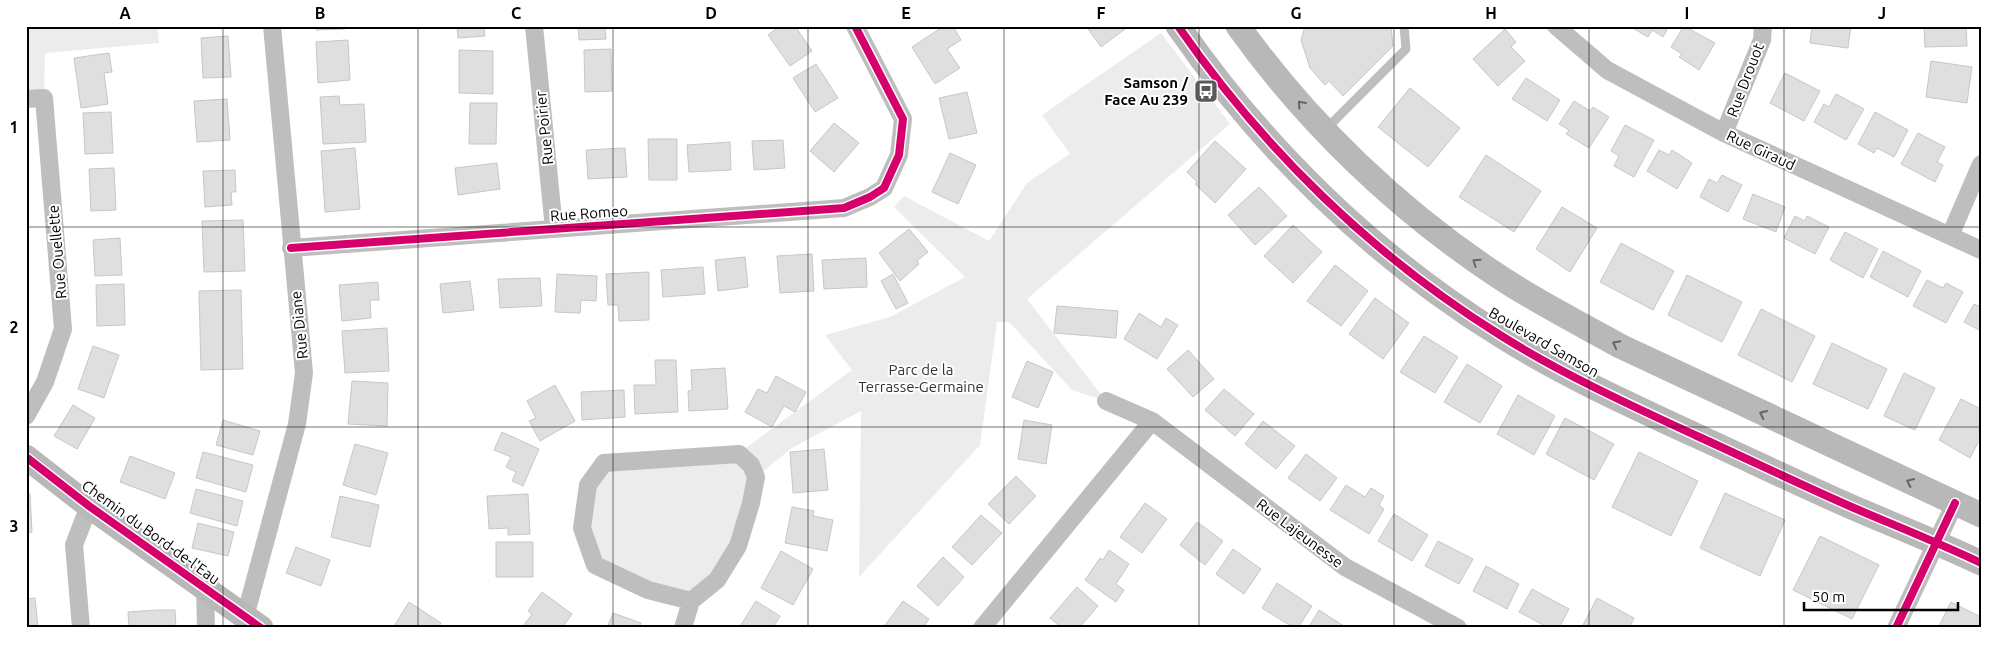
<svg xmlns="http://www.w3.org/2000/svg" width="2007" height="654" viewBox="0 0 2007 654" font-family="Ubuntu,sans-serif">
	<rect width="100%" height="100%" fill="#fff"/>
	<path fill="#ececec" d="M26,26h132l1,17 -114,10 -1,45 -18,1z
		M1161,33l69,91 -203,175 79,102 -34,-11 -63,-68h-12l-17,123 -121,132 2,-166 -69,37 -36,29 -18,69 -47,55 -96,-36 -13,-36 22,-66 135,-10 113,-83 -27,-35 65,-18 75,-40 -71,-70 10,-11 85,45 38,-58 43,-29 -28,-39z"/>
	<path fill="#dfdfdf" stroke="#c7c7c7" d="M316,26h29v3l-29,1z
		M457,26h27l1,10 -27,2z
		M578,26h27l1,13 -27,1z
		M780,26h15l17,25 -22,15 -22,-31z
		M944,26h9l8,14 -14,9 13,19 -25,16 -23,-37z
		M1086,26h43l-28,21z
		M1305,26h86l2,20 -50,50 -14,-15 -4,4 -15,-17 -9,-28z
		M1669,26l-6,11 -11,-7 -4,7 -17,-10z
		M1684,26l31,17 -16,27 -20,-13 3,-3 -11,-7z
		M1812,26h39l-3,22 -38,-5z
		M1924,26h42l1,20 -42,1z
		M1505,29l11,13 -5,5 14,14 -27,25 -25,-27z
		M228,36l3,41 -28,1 -2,-40z
		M348,40l2,40 -32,3 -2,-41z
		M611,49l1,42 -27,1 -1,-42z
		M459,50l34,1v43l-34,-1z
		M109,53l3,19 -8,1 4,31 -27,4 -7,-50z
		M1931,61l41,6 -5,36 -41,-6z
		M816,64l22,34 -23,14 -22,-34z
		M1785,73l35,18 -16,30 -34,-18z
		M1526,78l34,22 -13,21 -35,-22z
		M1410,88l50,40 -32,39 -50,-40z
		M967,92l10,41 -28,6 -10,-41z
		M1836,94l28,15 -18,31 -32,-18 10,-18 5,3z
		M339,96l1,9 24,-1 2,38 -43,2 -3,-47z
		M227,99l3,41 -33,2 -3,-41z
		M1574,101l16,10 3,-4 16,10 -20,31 -23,-14 3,-4 -10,-6z
		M470,103h27l-1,41h-27z
		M111,112l2,41 -28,1 -2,-41z
		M1875,112l33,18 -14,27 -17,-9 -3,5 -16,-9z
		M834,123l25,20 -25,29 -24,-21z
		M1625,125l29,15 -20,37 -20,-11 5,-10 -8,-5z
		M1918,133l27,14 -8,15 6,3 -8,17 -34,-18z
		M648,139h29v41h-28z
		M783,140l2,28 -31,2 -2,-29z
		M1215,141l31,28 -31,34 -20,-19 2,-2 -10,-10z
		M730,142l1,28 -42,2 -2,-27z
		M355,148l5,61 -35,3 -4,-61z
		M625,148l2,29 -39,2 -2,-29z
		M1659,150l10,5 3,-5 20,13 -15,26 -30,-18z
		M950,153l26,12 -18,39 -26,-12z
		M1486,155l55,36 -27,41 -55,-35z
		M497,163l3,26 -42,6 -3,-27z
		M114,168l2,42 -25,1 -2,-42z
		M235,170l1,22h-5l1,13 -27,2 -2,-36z
		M1722,175l20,10 -14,27 -28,-15 9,-18 8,4z
		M1259,187l28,29 -32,29 -27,-30z
		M1753,194l32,13 -9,25 -33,-13z
		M1562,207l35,21 -27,44 -34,-23z
		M1795,216l10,5 2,-5 22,11 -14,27 -31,-16z
		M243,220l2,51 -41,1 -2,-51z
		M1293,225l29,27 -29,31 -29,-27z
		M909,229l19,23 -11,9 2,3 -19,17 -21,-28z
		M1845,232l33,17 -15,29 -33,-18z
		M120,238l2,37 -27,1 -2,-36z
		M1621,243l53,28 -21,39 -53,-28z
		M1883,251l38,20 -13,26 -38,-20z
		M812,254l2,37 -34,2 -3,-37z
		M745,257l3,30 -30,4 -3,-31z
		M866,258l1,29 -43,2 -2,-29z
		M1335,265l33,26 -27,35 -34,-25z
		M703,267l2,27 -42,3 -2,-27z
		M649,272v48l-30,1 -1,-16h-10l-2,-31z
		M557,274l40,2 -1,25 -15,-1 -1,13 -25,-1z
		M893,274l15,29 -12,6 -15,-28z
		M1687,275l55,27 -20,40 -54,-27z
		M540,278l2,28 -42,2 -2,-29z
		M1927,280l16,8 3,-5 17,9 -17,31 -33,-17z
		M470,281l4,29 -31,3 -3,-29z
		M378,282l1,18h-9l1,18 -29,3 -3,-36z
		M124,284l1,41 -28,1 -1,-41z
		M241,290l2,79 -42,1 -2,-79z
		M1375,298l34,25 -26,36 -34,-25z
		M1974,304l7,3v24l-17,-9z
		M1057,306l61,5 -2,27 -62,-5z
		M1761,309l54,27 -23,46 -54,-27z
		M1139,313l22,14 5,-9 12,7 -21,34 -33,-20z
		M387,328l2,43 -44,2 -3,-42z
		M1424,336l34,21 -23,36 -35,-21z
		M1832,343l55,26 -19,40 -55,-25z
		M93,346l26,9 -15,43 -26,-9z
		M1188,350l26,29 -21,18 -26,-28z
		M655,360h21l2,52 -43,2 -1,-29h22z
		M1027,361l26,11 -15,36 -26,-11z
		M1467,364l35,22 -22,37 -36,-21z
		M725,368l3,41 -39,2 -1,-20 4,-1 -1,-20z
		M1904,373l31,15 -20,42 -31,-14z
		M776,376l30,16 -11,20 -11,-6 -12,21 -27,-15 13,-23 9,4z
		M352,381l36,2 -1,43 -39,-2z
		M555,385l20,36 -35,20 -11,-20 7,-3 -9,-17z
		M1224,389l30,25 -19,22 -30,-26z
		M624,390l1,27 -43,3 -1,-28z
		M1518,395l37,21 -21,39 -37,-21z
		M1961,399l20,10v28l-11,21 -31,-18z
		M73,405l22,13 -18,31 -23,-13z
		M1565,418l49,26 -20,36 -48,-26z
		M223,420l37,11 -7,24 -37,-10z
		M1024,420l28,5 -6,39 -28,-5z
		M1263,421l32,25 -19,23 -31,-25z
		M502,432l37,17 -16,37 -11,-5 4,-9 -10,-5 5,-10 -17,-7z
		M355,444l33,9 -12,42 -33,-10z
		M824,449l4,41 -35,3 -3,-41z
		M203,452l50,13 -7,27 -50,-14z
		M1639,452l59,29 -27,55 -59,-29z
		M1306,454l31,24 -17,23 -32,-23z
		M130,456l45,17 -10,26 -45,-17z
		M1016,476l20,20 -27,28 -21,-20z
		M1346,485l19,12 6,-9 13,8 -5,9 5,4 -15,25 -39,-24z
		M196,489l47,12 -6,25 -47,-13z
		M1725,493l60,27 -25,56 -60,-28z
		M26,494h4l2,38 -6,1z
		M528,494l2,40 -22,1v-7l-19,1 -2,-33z
		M340,496l39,9 -9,42 -39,-10z
		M1145,503l22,16 -25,34 -22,-16z
		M792,507l22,4 -1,5 20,4 -6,31 -42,-8z
		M1394,514l34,21 -16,26 -34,-20z
		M981,515l21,18 -30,32 -20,-18z
		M1197,522l26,19 -18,24 -25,-20z
		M198,523l36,9 -6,24 -36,-8z
		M1820,536l59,29 -27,54 -59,-29z
		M1438,541l35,18 -14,25 -34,-18z
		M496,542h37v35h-37z
		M296,547l34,13 -9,26 -35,-13z
		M1233,549l28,20 -17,25 -28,-20z
		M1109,550l20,14 -13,20 8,6 -8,12 -31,-22 15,-22 3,2z
		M781,551l32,18 -20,36 -32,-17z
		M943,557l21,20 -26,29 -21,-20z
		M1486,566l33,18 -12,25 -34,-18z
		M1277,583l35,23 -14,22h-4l-32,-20z
		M1077,587l21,19 -19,22h-17l-12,-10z
		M1532,589l37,20 -10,19h-10l-30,-16z
		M542,592l30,22 -10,14h-35l-3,-3 8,-11 -4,-3z
		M35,598l3,30h-12v-29z
		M1597,598l37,20 -5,10h-41l-5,-3z
		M756,601l24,15 -7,12h-34z
		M903,601l26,18 -6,9h-40z
		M409,602l32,21 -3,5h-45z
		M1951,602l30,15v11h-43z
		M158,610h17l1,18h-47l-1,-16z
		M1319,610l28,18h-39z
		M613,613l28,10 -2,5h-32z"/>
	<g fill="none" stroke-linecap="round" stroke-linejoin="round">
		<path stroke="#bebebe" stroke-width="9" d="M1325,130l81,-81 -2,-23"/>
		<path stroke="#bebebe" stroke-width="18" d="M534,26l20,203
			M1556,26l51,44 117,63 257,117
			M26,99l18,-1 19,231 -18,53 -19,34
			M1724,133l38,-93 1,-14
			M1950,236l31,-72
			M291,248l553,-40 26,-11 14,-9 15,-33 4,-36 -48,-93
			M1106,401l46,20
			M205,588l1,40
			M245,617l52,-193 7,-51 -32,-347
			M81,628l-7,-83 15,-39
			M683,628l8,-27 26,-21 21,-34 13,-43 5,-26 -5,-12 -12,-11 -135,9 -16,22 -6,43 13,37 53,25 43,11
			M982,628l170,-207 193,146 113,61
			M1896,628l59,-125"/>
		<path stroke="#b8b8b8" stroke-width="25" d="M1178,26c85,123 195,230 322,309 62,39 130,70 197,101 53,24 104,49 157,72 42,18 85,35 127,55
			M1238,26c70,98 160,184 260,250 39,26 81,47 122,70l361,169
			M26,457l63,49 172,122"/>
		<g stroke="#fff" stroke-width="11">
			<path id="cycleway" d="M1178,26c85,123 195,230 322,309 62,39 130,70 197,101 53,24 104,49 157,72 42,18 85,35 127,55
				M291,248l553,-40 26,-11 14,-9 15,-33 4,-36 -48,-93
				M26,457l63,49 172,122
				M1896,628l59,-125"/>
		</g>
		<use href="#cycleway" stroke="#d6006c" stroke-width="8"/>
	</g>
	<defs><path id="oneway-chevron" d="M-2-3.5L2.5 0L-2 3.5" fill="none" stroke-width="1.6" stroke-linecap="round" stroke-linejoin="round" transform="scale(1.25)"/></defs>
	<g stroke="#656565">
		<use href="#oneway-chevron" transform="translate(1301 104) rotate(-132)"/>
		<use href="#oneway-chevron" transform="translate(1476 262) rotate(-145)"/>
		<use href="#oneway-chevron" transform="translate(1616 344) rotate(-152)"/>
		<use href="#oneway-chevron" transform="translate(1763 414) rotate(-155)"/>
		<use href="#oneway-chevron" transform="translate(1910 482) rotate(-155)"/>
	</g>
	<path fill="none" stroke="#000" stroke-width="1" stroke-opacity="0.55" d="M223,26v602M418,26v602M613,26v602M808,26v602M1004,26v602M1199,26v602M1394,26v602M1589,26v602M1784,26v602M26,227h1955M26,427h1955"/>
	<defs>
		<g id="bus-square" transform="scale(1.25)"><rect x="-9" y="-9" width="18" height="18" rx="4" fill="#595959" stroke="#fff"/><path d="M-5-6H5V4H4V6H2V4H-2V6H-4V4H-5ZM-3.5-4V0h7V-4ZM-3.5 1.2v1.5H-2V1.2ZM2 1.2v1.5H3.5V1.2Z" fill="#fff"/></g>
	</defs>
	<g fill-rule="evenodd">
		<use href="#bus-square" x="1206" y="91"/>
	</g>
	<g text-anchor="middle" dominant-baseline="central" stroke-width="4" stroke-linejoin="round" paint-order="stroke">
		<g font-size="15" fill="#000" stroke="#fff">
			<text transform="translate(1745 80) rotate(-69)">Rue Drouot</text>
			<text transform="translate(544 128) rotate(-96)">Rue Poirier</text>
			<text transform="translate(1761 150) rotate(25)">Rue Giraud</text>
			<text transform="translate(589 213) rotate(-4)">Rue Romeo</text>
			<text transform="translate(57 252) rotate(-95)">Rue Ouellette</text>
			<text transform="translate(299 325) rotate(-96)">Rue Diane</text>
			<text transform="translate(1544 342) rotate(30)">Boulevard Samson</text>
			<text transform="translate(151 532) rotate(36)">Chemin du Bord-de-l'Eau</text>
			<text transform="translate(1300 533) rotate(37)">Rue Lajeunesse</text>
		</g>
		<g font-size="15" font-weight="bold" fill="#000" stroke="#fff" text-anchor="end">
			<text x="1188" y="82">Samson /<tspan x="1188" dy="17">Face Au 239</tspan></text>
		</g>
		<g font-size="15" fill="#333" stroke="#fff">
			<text x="921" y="369">Parc de la<tspan x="921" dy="17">Terrasse-Germaine</tspan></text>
		</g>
	</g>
	<rect width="2007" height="654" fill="none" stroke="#ffffff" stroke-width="55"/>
	<path d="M1804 602v8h154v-8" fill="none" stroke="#000000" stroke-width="2.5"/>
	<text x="1812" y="602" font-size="15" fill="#000000" stroke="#ffffff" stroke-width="4" paint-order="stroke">50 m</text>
	<rect x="28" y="28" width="1952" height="598" fill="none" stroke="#000" stroke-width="2"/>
	<g font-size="16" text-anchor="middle" font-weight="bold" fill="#000">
		<text x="125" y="19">A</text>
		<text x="320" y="19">B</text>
		<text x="516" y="19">C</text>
		<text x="711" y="19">D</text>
		<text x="906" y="19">E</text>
		<text x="1101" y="19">F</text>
		<text x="1296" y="19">G</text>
		<text x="1491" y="19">H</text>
		<text x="1687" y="19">I</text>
		<text x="1882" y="19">J</text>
		<text x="14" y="133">1</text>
		<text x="14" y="333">2</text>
		<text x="14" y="532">3</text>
	</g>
</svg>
